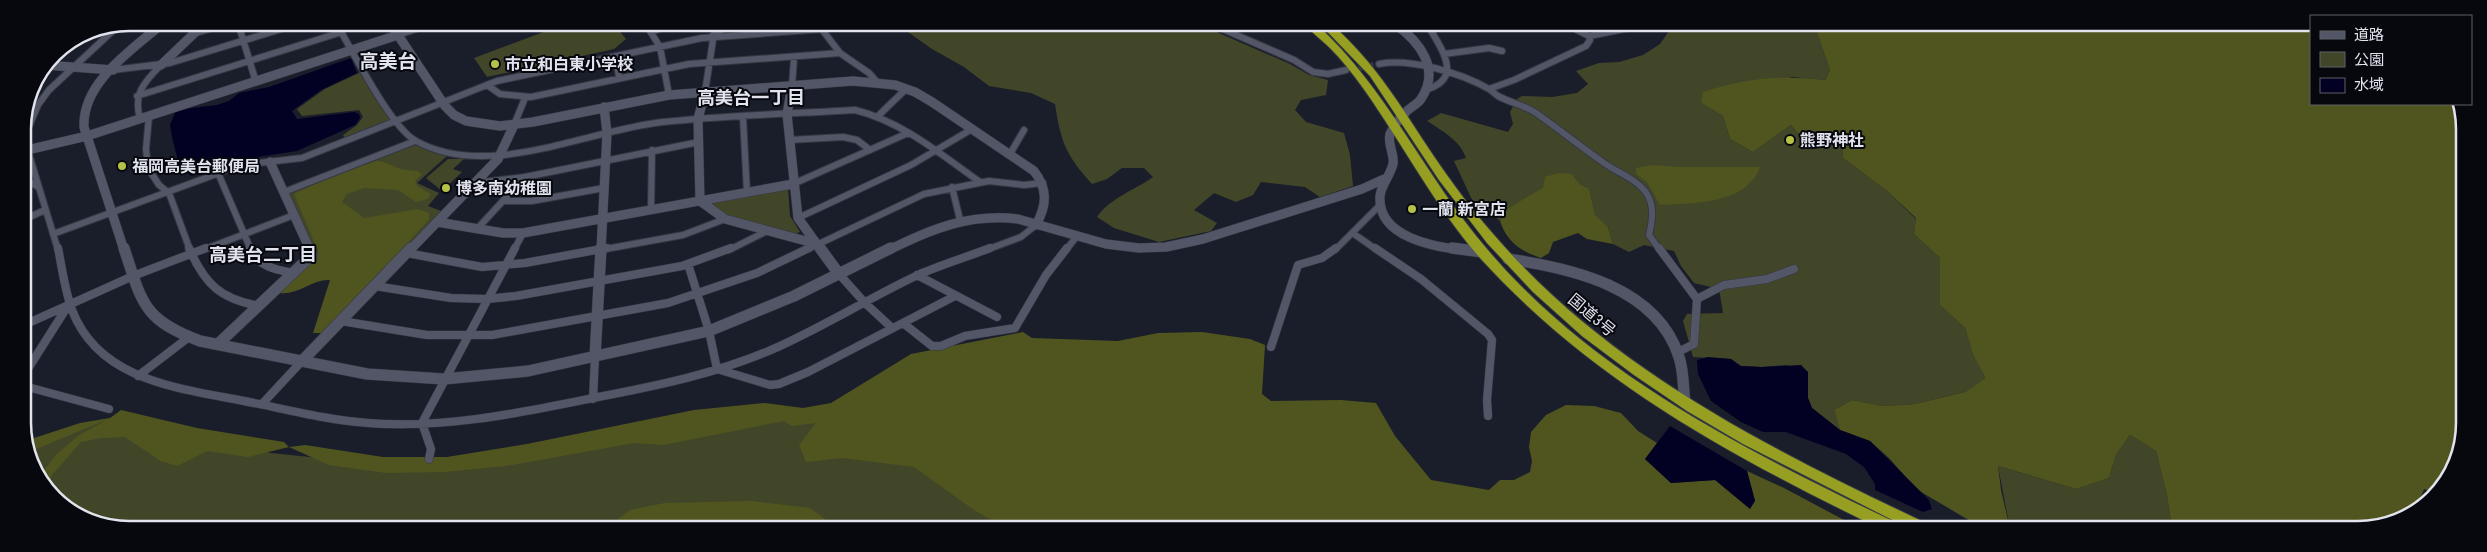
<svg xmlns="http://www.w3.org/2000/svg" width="2487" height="552" viewBox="0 0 2487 552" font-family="'Roboto Condensed','Noto Sans JP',sans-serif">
	<rect width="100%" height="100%" fill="#1a1e2b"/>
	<path fill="#424628" d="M568,23h45l13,16 -12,10 -127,28 -13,-19z
		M895,23h301l94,41 19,11 19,5 -2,15 -25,5 -6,10 11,12 38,11 6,22 3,31 -33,11 -15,-10 -44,-5 -8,13 -17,7 -22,-9 -20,17 23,13 -6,8 -52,11 -45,-14 -17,-11c13,-19 38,-27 56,-40l-9,-9h-22l-15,11 -15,5c-27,-30 -31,-42 -37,-80l-24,-11 -42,-7 -25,-19 -32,-18z
		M1674,24h140l16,46 -5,10 -33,-3 -91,26 22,13 7,23 23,13 38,-27 14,17 31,-9 6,12 1,13 44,33 29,28 -2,15 26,24v47l25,23 8,27 14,23 -22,14 -50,12 -32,2 -31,-6 -18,10 6,20 -28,-22 -4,-10v-26l-22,-7 -24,2 -22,-1 -9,-7 -38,-2 -10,-36 4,-7 36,-1 -4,-24 -25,-6 -13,-17 -7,-15 -30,-6 -15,7 -16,-8 -5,-17 -13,-11 -6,-28 -8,-3 -9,-11 -64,34 -8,13 -16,-15 -11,-4 -19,-41 12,-3c-6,-18 -24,-27 -39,-37l14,-8 67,19 5,-8 -3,-12 7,-13 5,-3 30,1 25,-4 11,-9 -12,-13 23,-8 20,-1 24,-7 17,-11z
		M361,72l29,48 -45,18 -2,-3 14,-10 6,-8 -4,-7 -57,6 -5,-7 28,-20z
		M414,144l34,11 -31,28 22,10 -11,13 13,5 -56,59 -68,-15 -28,-63z
		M448,159h16l-11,10 9,3 -20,19 -16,-13z
		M788,188l2,28 10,16 -6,2 -69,-19 -16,-11 2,-2z
		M793,411l256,117h-940l-55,-30 -25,-46 24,-13 58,-21 160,35 154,16z
		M2130,435l26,16 11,44 5,34h-162l-12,-63 78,23 33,-11 7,-23z"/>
	<path fill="#50551f" d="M1814,24h497v80h149l2,4 1,335 -29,50 -10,-4 -7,19 -52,21h-193l-5,-34 -11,-44 -26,-16 -14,20 -7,23 -33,11 -78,-23 3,24 9,39h-26l-68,-40 -26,-30 -20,-18 -30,-11 -6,-20 18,-10 31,6 32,-2 50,-12 21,-14 -13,-23 -8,-27 -25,-23v-47l-26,-24 2,-16 -29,-27 -44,-33 -1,-13 -6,-12 -31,9 -14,-17 -38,27 -23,-13 -7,-23 -22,-13 2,-11c44,-14 76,-17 122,-12l5,-10z
		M377,161c9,1 14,4 21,7 8,4 17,0 24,6l-7,7 2,5 14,8 -3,5 -12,3 -18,-12 -34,-2 -17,6 -5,8 22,16 54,-9 11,4v7l-107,113h-9l17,-53c-18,-1 -33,16 -51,13l39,-42 -24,-57 44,-21z
		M1653,165l25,2h82c-14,38 -67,36 -100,38l-13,-23 -11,-8v-6z
		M1558,173l14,1 9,11 8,3 6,27 13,12 5,17 -26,-5 -9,-6 -25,9 -4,11 -8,5c-21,-7 -34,-16 -41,-37l8,-13 35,-20 2,-11z
		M1023,332l9,6 86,3 40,-8 44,-1 48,7 15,6 -3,49 9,7 70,-1 35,3 19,33 36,44 58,10 11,-10h14l16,-8 2,-11 -3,-14 2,-15 15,-17 20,-10 28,1 27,7 17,18 19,12 -12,16 26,24 44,-3 40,21 -8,-30 37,17 77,41 -855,-1 -32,-18 -60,-43 -72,-9 -36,4 -7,-17 17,-22 -24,3 -8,-5 -121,24 -29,-2 -128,23 -62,6 -58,1 -57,-8 -40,-18 -41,10 -41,-6 -30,15 -16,-5 -36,-24 -24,1 -20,4 -29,33 -5,11 -6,-12 16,-20 21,-18 28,-16 -77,32 -4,-11 55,-18 30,-5 11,-8 76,18 87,14 5,5 16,-2 78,12h64l80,-13 167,-34 71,-7 38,5 28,-5 80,-49z
		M751,501l59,7 27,20h-274l33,-8h21l13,-10 35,-7z"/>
	<path fill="#020023" d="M351,58l6,15 -36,17 -29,21 5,8 57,-7 5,2 1,4 -5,7 -58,26 -52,8 -54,17 -12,-11 -7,-28 -2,-12 6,-15 41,-5 12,-4 10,-8 30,-6z
		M1708,357l23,2 10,7 21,1 39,-2 7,7v26l4,10 28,22 30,11 59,59 3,9 -9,3 -48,-22v-6l-11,-17 -18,-13 -60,-22h-23l-22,-10 -30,-21 -13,-27 -1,-14z
		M1670,426l77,45 8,30 -5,8 -35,-29 -44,3 -26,-24z"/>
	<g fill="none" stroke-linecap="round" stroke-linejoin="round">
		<path stroke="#383c48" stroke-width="6" stroke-dasharray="6 3" stroke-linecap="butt" d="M1350,70l29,-6"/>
		<g stroke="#353843" stroke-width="8">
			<path id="street-far1" d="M238,23l18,59
				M336,23c16,27 55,105 80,118 72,40 171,-11 247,-19 63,-7 128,-8 192,-12 48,12 85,44 125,72
				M645,23l15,24 9,48
				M817,23l23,30 29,20 8,9
				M1209,23l85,37 19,12 15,2 18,-4
				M651,32l24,-9
				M196,33l33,-10
				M398,35l36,-12
				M1589,36l60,-12
				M1444,54l45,-6 13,3
				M616,56l3,22
				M1379,64c32,-6 82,9 110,25 3,2 6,5 9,7 13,7 26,9 38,17 23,16 45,34 68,50 14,10 33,16 43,31 8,13 5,28 2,41l11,15
				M113,70l57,-7 131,-40
				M487,85l13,9 31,3 158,-33 151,-11
				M792,86l2,-28
				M1489,89l25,-9 72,-34 4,-6 -1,-4 -24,-12
				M1425,90c40,-11 16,-42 2,-66
				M705,92l8,-52 -2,-3 4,-4 24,-10
				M137,96l205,-64
				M879,115l27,-26
				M149,116l-3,33 2,19 11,17 10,8 21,57
				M743,117l4,76
				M140,119c-7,-25 4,-37 21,-54
				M514,125l11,-27
				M789,140l54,-3 14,3 13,10
				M1010,154l14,-24
				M218,173l33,77
				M23,177l15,10
				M475,183l50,-6 174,-35
				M793,184l115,-51
				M952,187l8,33
				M284,192l131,-51
				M503,201h29l72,-13
				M651,210l1,-60
				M798,218l113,-53 61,-36
				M23,220l22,-10
				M477,229l48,-52
				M53,234l188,-69 61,-7 195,-77 205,-43 121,-9
				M1354,234l23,16
				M58,250l-34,-112 14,-33 11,-15 70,-65
				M203,250l91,-35
				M514,250l9,-17
				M600,250l83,-15 42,-16
				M729,250l38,-19
				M806,250l118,-56 65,-13 35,4 19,-2
				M986,250l35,-13 15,-12
				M1066,250l11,-14
				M1335,250l46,-46"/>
		</g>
		<g stroke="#353843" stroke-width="9">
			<path id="street" d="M58,248c4,20 7,43 14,62 27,71 107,78 172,91 41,8 82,19 124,22 76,6 151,-10 225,-25 63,-12 128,-25 187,-52 48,-22 93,-50 140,-72 23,-10 47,-17 70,-26
				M189,248c16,37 32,51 70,58
				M250,248c8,19 26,22 44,25
				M1375,248l46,31 67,55 4,6 -5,60 1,16
				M1659,248l38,51 -3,45 -16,8
				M407,253l75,14 43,-4 82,-15
				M688,264l21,67 8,38 53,16 9,-1 29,-12 147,-76
				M839,274l26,29 27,25
				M917,275l80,42
				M375,286l76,12 36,1 29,-3 166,-30 49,-18
				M1697,299l27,-14 43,-6 27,-10
				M341,321l86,14h65l176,-32 89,-30 52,-25
				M903,323l29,23h9l24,-10 50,-8 31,-53 21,-27
				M24,325l109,-49 73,-28
				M1271,347l27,-82 24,-7 14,-10
				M24,375l45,-71
				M138,376l51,-39
				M24,386l85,23
				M593,399l2,-42
				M262,404l40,-43
				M429,459l2,-10 -9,-26 93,-175"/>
		</g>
		<g stroke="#353843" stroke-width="10">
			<path id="secondary-far1" d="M390,23l55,83 9,9 12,6 34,5 33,-4 136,-27 184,-14 42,4 20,7 17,10 102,69c14,18 13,34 2,54
				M1395,24c25,18 46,45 26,75 -4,6 -11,8 -15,13 -7,6 -12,14 -16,22 -3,11 5,20 3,30 -3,12 -12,21 -13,32 -3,41 54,51 83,54
				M45,65l68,5
				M161,65l44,-42
				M792,86l-5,28 11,104 23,32
				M705,92l-7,27 2,82 25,18 92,25
				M23,151l64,-15 311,-101
				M270,162l40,88
				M437,222l66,11h20l270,-49
				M124,250l-40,-123c-2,-45 48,-77 79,-104
				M410,250l88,-91 16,-34
				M601,250l6,-117 -3,-26
				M889,250c42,-21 81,-37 129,-31l88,25 33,4 27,-1 37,-8 159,-50 22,-10"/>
		</g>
		<g stroke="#353843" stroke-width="12">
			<path id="secondary" d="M124,248c18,55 19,72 76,93l167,33 77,5 84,-8 181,-40 85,-35 97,-48
				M820,248l19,26
				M1452,248l30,4
				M1508,259c63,9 149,28 171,98 5,15 4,31 6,46
				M218,344l94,-89 -3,-7
				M595,357l6,-109
				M302,361l109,-113"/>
		</g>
		<g stroke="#353843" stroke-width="2">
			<path id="highway" d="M1305,24h11c71,64 109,153 171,225 108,128 266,205 414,276l2,4h-22c-148,-72 -288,-147 -400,-270 -46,-52 -78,-115 -118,-171 -10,-14 -21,-28 -33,-40 -8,-8 -18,-15 -25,-24z
				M1320,24h11c45,39 70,83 102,131 19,28 39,55 61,80 116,135 278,215 436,290l2,4h-22l-167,-85 -56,-33 -53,-36 -52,-39 -49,-44 -46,-49 -48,-63 -69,-104z"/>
		</g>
		<use href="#street-far1" stroke="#525666" stroke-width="6"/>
		<use href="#street" stroke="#525666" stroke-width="8"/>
		<use href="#secondary-far1" stroke="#525666" stroke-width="9"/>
		<use href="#secondary" stroke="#525666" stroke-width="11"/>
		<use href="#highway" fill="#969f21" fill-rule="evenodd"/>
	</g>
	<g fill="#b6c148" stroke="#07080e" stroke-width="2">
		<circle cx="495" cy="64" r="5"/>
		<circle cx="1790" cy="140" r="5"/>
		<circle cx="122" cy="166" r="5"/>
		<circle cx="446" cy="188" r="5"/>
		<circle cx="1412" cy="209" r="5"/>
	</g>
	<g text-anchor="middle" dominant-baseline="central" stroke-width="4" stroke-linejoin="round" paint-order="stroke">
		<g font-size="16" font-weight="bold" fill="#e1e3ed" stroke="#07080e" text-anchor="start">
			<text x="505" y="64">市立和白東小学校</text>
			<text x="1800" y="140">熊野神社</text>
			<text x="132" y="166">福岡高美台郵便局</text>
			<text x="456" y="188">博多南幼稚園</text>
			<text x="1422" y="209">一蘭 新宮店</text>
		</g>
		<g font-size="16" fill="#e1e3ed" stroke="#07080e">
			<text transform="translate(1592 315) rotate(40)">国道3号</text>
		</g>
		<g font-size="18" font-weight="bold" fill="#e1e3ed" stroke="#07080e">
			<text x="751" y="97">高美台一丁目</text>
			<text x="263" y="254">高美台二丁目</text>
		</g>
		<g font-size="19" font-weight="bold" fill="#e1e3ed" stroke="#07080e">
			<text x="388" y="61">高美台</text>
		</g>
	</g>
	<path d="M0 0H2487V552H0ZM129 31H2358A98 98 0 0 1 2456 129V423A98 98 0 0 1 2358 521H129A98 98 0 0 1 31 423V129A98 98 0 0 1 129 31Z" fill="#07080e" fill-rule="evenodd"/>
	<path fill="none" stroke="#e1e3ed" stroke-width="2.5" d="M129 31H2358A98 98 0 0 1 2456 129V423A98 98 0 0 1 2358 521H129A98 98 0 0 1 31 423V129A98 98 0 0 1 129 31Z"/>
	<rect x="2310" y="15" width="162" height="90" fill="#07080e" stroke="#5e6067"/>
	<rect x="2320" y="31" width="25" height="8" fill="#525666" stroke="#5e6067"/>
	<text x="2354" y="40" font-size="15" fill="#e1e3ed">道路</text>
	<rect x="2320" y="52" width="25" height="15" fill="#424628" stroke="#5e6067"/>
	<text x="2354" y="65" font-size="15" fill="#e1e3ed">公園</text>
	<rect x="2320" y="78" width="25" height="15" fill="#020023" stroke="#5e6067"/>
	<text x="2354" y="90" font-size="15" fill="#e1e3ed">水域</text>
</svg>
